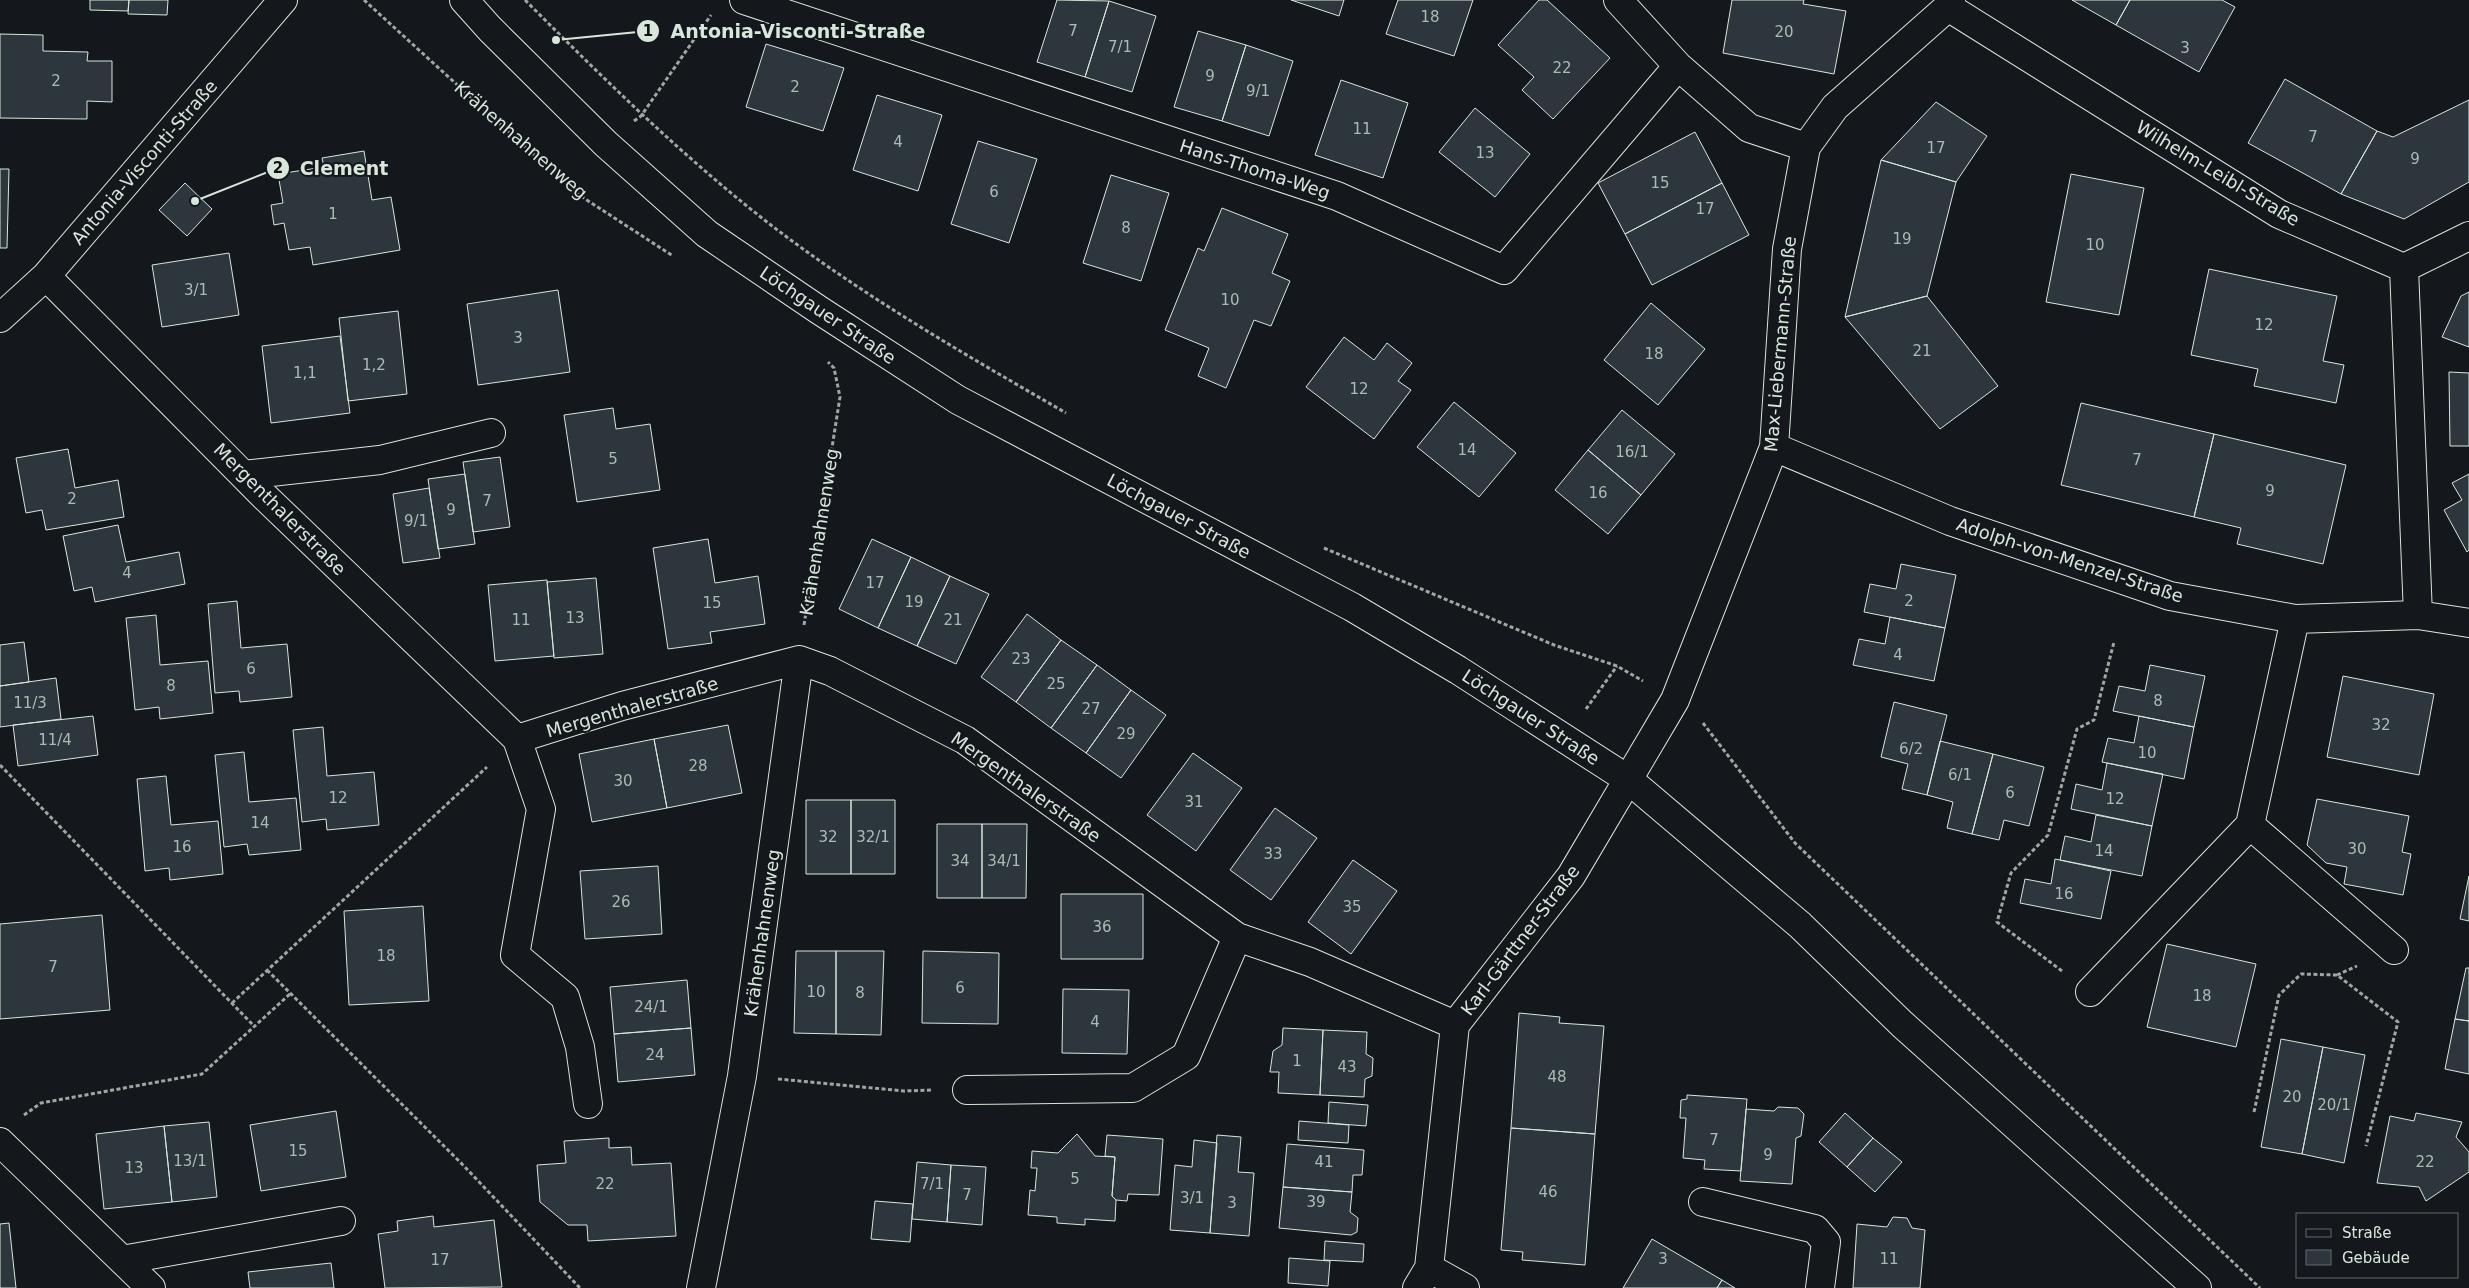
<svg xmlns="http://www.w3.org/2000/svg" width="2469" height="1288" viewBox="0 0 2469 1288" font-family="'DejaVu Sans',sans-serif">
	<rect width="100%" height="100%" fill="#14181c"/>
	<path fill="#2c363c" stroke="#d8e6dc" d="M90,0h39l-1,11 -38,-1z
		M129,0h39l-1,15 -39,-1z
		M1057,0l52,1 -24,76 -48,-15z
		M1291,0h53l-5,16z
		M1398,0h75l-19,56 -68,-22z
		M1539,0h8l63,58 -57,61 -31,-29 12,-13 -36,-32z
		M1732,0h72l-1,4 43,7 -12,63 -111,-21z
		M2072,0h58l-14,25z
		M2130,0h92l13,7 -36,65 -83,-47z
		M1109,1l47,15 -24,76 -47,-15z
		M1198,31l48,14 -24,76 -48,-14z
		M0,34l43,1v16l45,1 -1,9h25v41l-25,-1v18l-87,-1z
		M766,44l78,24 -21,63 -77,-24z
		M1246,45l47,16 -24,75 -47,-15z
		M2285,79l92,52 -36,63 -93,-51z
		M1341,80l67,23 -25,75 -68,-23z
		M877,95l65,20 -24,76 -65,-21z
		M2469,100v82l-65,37 -63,-25 36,-63 16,6z
		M1936,102l51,34 -31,46 -75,-22z
		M1475,108l55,46 -35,43 -56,-45z
		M1695,132l27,51 -97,51 -27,-51z
		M978,141l59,18 -28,84 -58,-19z
		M364,151l8,49 19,-3 9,53 -87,15 -3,-18 -21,3 -5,-27 -10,2 -3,-20 12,-2 -5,-29 46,-7 -2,-9z
		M1881,160l75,22 -29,114 -82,21z
		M0,169h9l-2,79h-7z
		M2071,174l73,14 -25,127 -73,-13z
		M1111,175l58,18 -28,88 -58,-18z
		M185,183l27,26 -25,27 -28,-26z
		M1722,183l27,52 -97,50 -27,-51z
		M1222,208l66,26 -16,39 18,8 -19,45 -17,-6 -28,68 -28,-12 11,-28 -44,-18 33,-82 6,3z
		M229,253l10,62 -77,12 -10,-62z
		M2209,269l128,27 -14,65 21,4 -8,38 -82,-17 4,-17 -67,-14z
		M558,290l12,82 -92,13 -11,-81z
		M2469,292v55l-27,-10 19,-41z
		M1927,296l71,90 -58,43 -95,-112z
		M1651,303l54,46 -47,56 -54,-45z
		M398,311l9,83 -59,7 -9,-83z
		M340,336l10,77 -79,10 -9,-77z
		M1344,337l30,23 13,-17 25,20 -14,18 13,9 -37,49 -68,-52z
		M2449,372l20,1v73h-19z
		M1454,402l62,51 -37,44 -62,-50z
		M2081,403l133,31 -20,83 -133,-32z
		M613,408l3,21 34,-5 10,66 -83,12 -13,-87z
		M1622,410l53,44 -34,41 -53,-45z
		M2214,434l132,31 -23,99 -86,-20 4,-16 -47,-11z
		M68,449l7,39 43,-8 6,37 -78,13 -4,-20 -16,3 -10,-55z
		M1588,450l53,45 -33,39 -53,-44z
		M500,457l10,70 -37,5 -10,-70z
		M465,474l10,70 -37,5 -10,-70z
		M2469,474v76l-2,2 -23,-42 18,-10 -10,-17z
		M429,488l11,70 -37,5 -10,-69z
		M118,525l8,37 53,-10 6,32 -90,18 -3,-15 -18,4 -11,-55z
		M708,539l7,44 43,-7 7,48 -55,8 2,11 -44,6 -15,-101z
		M872,539l39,18 -33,71 -39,-19z
		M911,557l39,19 -33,70 -39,-18z
		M1901,564l55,11 -11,53 -81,-16 6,-28 26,5z
		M950,576l39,18 -33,70 -39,-18z
		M596,578l7,76 -49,4 -7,-76z
		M547,580l7,76 -59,5 -7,-76z
		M237,601l4,47 46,-4 5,53 -52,5 -1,-11 -24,2 -7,-89z
		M1027,614l34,26 -45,62 -35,-25z
		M156,615l4,50 48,-4 5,52 -53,6 -1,-12 -24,3 -9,-92z
		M1890,617l55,11 -11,53 -81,-16 6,-26 26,5z
		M1061,640l36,25 -46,63 -35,-26z
		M24,642l5,40 -29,4v-41z
		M1097,665l34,25 -45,63 -35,-25z
		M2150,665l55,11 -11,51 -81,-16 6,-25 26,5z
		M2343,676l91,18 -15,81 -92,-18z
		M56,678l5,41 -61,8v-41z
		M1131,690l35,25 -45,63 -35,-25z
		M1894,702l53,13 -20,80 -25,-6 6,-25 -27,-7z
		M93,716l5,39 -80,11 -5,-41z
		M2139,716l55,11 -10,52 -82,-17 6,-24 26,5z
		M728,725l14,68 -75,15 -13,-69z
		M323,727l4,49 47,-4 5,53 -52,5 -1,-11 -24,3 -9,-92z
		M654,739l13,69 -75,14 -13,-68z
		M1940,741l53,13 -21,80 -25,-6 6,-26 -26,-7z
		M244,752l5,50 47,-4 5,52 -52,5 -2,-11 -23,3 -9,-92z
		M1193,753l49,35 -46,63 -49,-36z
		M1993,754l51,13 -15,59 -25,-6 -5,20 -27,-6z
		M2107,763l56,11 -11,52 -81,-17 5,-25 26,6z
		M166,776l5,49 47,-4 5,53 -53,6 -1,-12 -24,3 -8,-92z
		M2317,799l92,17 -7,36 9,2 -8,41 -59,-11 3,-17 -21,-4 -19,-18z
		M806,800h45v74h-45z
		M851,800h44v74h-44z
		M1275,808l42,30 -46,62 -41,-30z
		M2096,815l56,11 -10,50 -82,-16 5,-24 26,6z
		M937,824h45v74h-45z
		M982,824h45l-1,74h-44z
		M2055,859l56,12 -10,48 -81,-16 5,-24 26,5z
		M1353,860l44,31 -46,63 -43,-32z
		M658,866l4,68 -77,5 -5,-68z
		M2469,876v45l-9,-2z
		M1061,894h82v65h-82z
		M423,906l6,95 -80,4 -5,-94z
		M102,915l8,95 -110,9v-95z
		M2167,944l89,20 -20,83 -89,-20z
		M796,951h40v83l-42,-1z
		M836,951h48l-3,84 -45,-1z
		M923,951l76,2 -1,71 -76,-1z
		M2466,968h3v53l-14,-2z
		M687,980l4,48 -77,6 -4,-47z
		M1063,989l66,1 -2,64 -65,-1z
		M1519,1013l41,4 -1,6 45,3 -9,108 -84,-6z
		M2455,1019l14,2v53l-24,-5z
		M691,1028l4,47 -77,7 -4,-48z
		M1283,1028l40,2 -3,65 -42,-2 1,-21h-9l3,-21 9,-6z
		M1323,1030l44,2 -1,22 7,4 -1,18 -7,3 -1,18 -44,-2z
		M2281,1039l42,8 -21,107 -41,-7z
		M2323,1047l42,8 -21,108 -42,-9z
		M1687,1095l60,4 -6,72 -37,-2 1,-9 -22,-2 3,-40h-6l1,-18 6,-1z
		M1329,1102l39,3 -2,21 -38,-3z
		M1778,1107l20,1 6,6 -3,22 -5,2 -4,46 -52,-3 6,-72 28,2z
		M336,1111l10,66 -85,14 -11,-66z
		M1845,1113l28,25 -26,29 -28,-25z
		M2416,1113l46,9 -6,15 13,15v20l-43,29 -7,-14 -42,-4 13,-67 24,5z
		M1299,1121l50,4 -1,18 -50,-3z
		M209,1122l8,75 -45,5 -8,-76z
		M164,1126l8,76 -68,7 -8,-75z
		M1511,1128l84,6 -10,131 -63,-5 1,-8 -22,-2z
		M1077,1134l18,22 20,1 -3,39 4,4 -1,21 -30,-2v6l-28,-2v-6l-29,-2 2,-25 5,1 2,-23h-6l1,-17 26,2z
		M1107,1135l56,4 -4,56 -31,-1 -1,7 -11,-1 -4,-4 3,-39 -10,-1z
		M1217,1135l24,2 -3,35 16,1 -5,63 -39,-3z
		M609,1138v10l22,-1 1,18 39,-2 5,73 -88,5 -1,-16h-19l-28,-23 -3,-37 29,-2 -2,-22z
		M1873,1138l29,24 -27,30 -28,-25z
		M1194,1140l23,3 -7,90 -40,-3 5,-65 17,2z
		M1287,1144l77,6 -2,25h-9l-1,17 -69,-5z
		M917,1162l34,3 -4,57 -35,-3z
		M951,1165l35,2 -4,58 -35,-3z
		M1283,1187l69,5 -2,20 8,6 -1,14 -6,3 -72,-7z
		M875,1201l38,3 -3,38 -39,-3z
		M433,1216l1,11 60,-7 8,67 -117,1 -7,-54 20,-3 -1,-10z
		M1893,1217l14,1 5,10 13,2 -5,58h-67l4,-64 30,3z
		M9,1223l7,65h-16v-64z
		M1652,1239l70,41 -5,8h-94z
		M1325,1241l39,3 -1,18 -39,-2z
		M1289,1258l41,3 -2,25 -40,-3z
		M331,1263l3,25h-84l-2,-16z
		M1722,1280l13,8h-18z"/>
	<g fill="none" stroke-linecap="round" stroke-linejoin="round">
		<g stroke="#d8e6dc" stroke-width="30">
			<path id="minor" d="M744,0l593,196 167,74 174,-204
				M1618,0l60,66 71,62 57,19
				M1948,7l331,207 125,54 14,347
				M2404,268l65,-32
				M46,276l216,218 255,245 24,70 -26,146 50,42 15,50 8,57
				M0,318l46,-42 237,-276
				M1774,447l176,74 220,75 125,23 123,-4 51,8
				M244,475l136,-15 111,-27
				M2295,619l-45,206 144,125
				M517,739l105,-33 177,-46 31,11 135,69 272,197 73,25 145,63
				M2090,992l160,-167
				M967,1090l166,-2 53,-32 51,-119
				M0,1142l151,146
				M1703,1202l112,27 11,13 -6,46
				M122,1260l219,-39
				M1429,1268l36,20
				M701,1288l41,-212 57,-416
				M1417,1288l12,-20 26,-243 116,-149 104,-176 99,-253 13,-198 19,-102 29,-40 113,-100 3,-7"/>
		</g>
		<g stroke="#d8e6dc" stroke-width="30">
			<path id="major" d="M464,0l26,29 116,115 101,90 112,76 139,90 394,207 106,63 171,110 171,145 102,99 295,264"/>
		</g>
		<path stroke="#9da8a2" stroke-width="3" stroke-dasharray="4 2.5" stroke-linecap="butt" d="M364,0l212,193 97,63
			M525,0c78,78 155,154 242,222 93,72 197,132 299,191
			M634,121l7,-5 70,-101
			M1324,548l230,97 63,21 26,15
			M804,625l36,-228 -6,-29 -6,-6
			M1586,709l31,-43
			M1703,723l92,120 465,445
			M0,765l254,261
			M267,970l196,195 117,123
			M2062,971l-65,-49 14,-49 37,-38 29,-106 17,-9 20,-78
			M2337,975l20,-9
			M232,1003l255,-236
			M778,1079l126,12 27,-1
			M2254,1112l25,-117 22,-21 36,1 61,47 -32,124
			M24,1115l17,-12 161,-29 89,-81"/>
		<use href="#minor" stroke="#14181c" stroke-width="28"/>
		<use href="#major" stroke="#14181c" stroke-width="28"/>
	</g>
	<g text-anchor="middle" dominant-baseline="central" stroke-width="4" stroke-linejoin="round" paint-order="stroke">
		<g font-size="15" fill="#adbab4">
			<text x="1430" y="17">18</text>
			<text x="1073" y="31">7</text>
			<text x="1784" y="32">20</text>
			<text x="1120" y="47">7/1</text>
			<text x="2185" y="48">3</text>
			<text x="1562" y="68">22</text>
			<text x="1210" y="76">9</text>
			<text x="56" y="81">2</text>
			<text x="795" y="87">2</text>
			<text x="1258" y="91">9/1</text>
			<text x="1362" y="129">11</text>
			<text x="2313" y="137">7</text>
			<text x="898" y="142">4</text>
			<text x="1936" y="148">17</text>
			<text x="1485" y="153">13</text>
			<text x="2415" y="159">9</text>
			<text x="1660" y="183">15</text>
			<text x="994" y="192">6</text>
			<text x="1705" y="209">17</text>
			<text x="333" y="214">1</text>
			<text x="1126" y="228">8</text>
			<text x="1902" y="239">19</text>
			<text x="2095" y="245">10</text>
			<text x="196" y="290">3/1</text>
			<text x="1230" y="300">10</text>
			<text x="2264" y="325">12</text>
			<text x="518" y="338">3</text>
			<text x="1922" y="351">21</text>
			<text x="1654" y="354">18</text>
			<text x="374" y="365">1,2</text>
			<text x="305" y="373">1,1</text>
			<text x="1359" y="389">12</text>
			<text x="1467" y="450">14</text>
			<text x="1632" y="452">16/1</text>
			<text x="613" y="459">5</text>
			<text x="2137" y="460">7</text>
			<text x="2270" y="491">9</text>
			<text x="1598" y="493">16</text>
			<text x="72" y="499">2</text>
			<text x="487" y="501">7</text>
			<text x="451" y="510">9</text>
			<text x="416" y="521">9/1</text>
			<text x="127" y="573">4</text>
			<text x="875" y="583">17</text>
			<text x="1909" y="601">2</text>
			<text x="914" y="602">19</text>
			<text x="712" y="603">15</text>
			<text x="575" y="618">13</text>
			<text x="521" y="620">11</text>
			<text x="953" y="620">21</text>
			<text x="1898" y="655">4</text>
			<text x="1021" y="659">23</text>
			<text x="251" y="669">6</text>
			<text x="1056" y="684">25</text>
			<text x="171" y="686">8</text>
			<text x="2158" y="701">8</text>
			<text x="30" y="703">11/3</text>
			<text x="1091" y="709">27</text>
			<text x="2381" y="725">32</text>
			<text x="1126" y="734">29</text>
			<text x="55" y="740">11/4</text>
			<text x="1911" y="749">6/2</text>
			<text x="2147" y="753">10</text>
			<text x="698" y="766">28</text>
			<text x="1960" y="775">6/1</text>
			<text x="623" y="781">30</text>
			<text x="2010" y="793">6</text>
			<text x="338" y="798">12</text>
			<text x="2115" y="799">12</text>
			<text x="1194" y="802">31</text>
			<text x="260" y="823">14</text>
			<text x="828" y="837">32</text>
			<text x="873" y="837">32/1</text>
			<text x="182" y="847">16</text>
			<text x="2357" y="849">30</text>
			<text x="2104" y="851">14</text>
			<text x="1273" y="854">33</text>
			<text x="960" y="861">34</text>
			<text x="1004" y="861">34/1</text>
			<text x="2064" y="894">16</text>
			<text x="621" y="902">26</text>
			<text x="1352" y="907">35</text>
			<text x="1102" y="927">36</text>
			<text x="386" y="956">18</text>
			<text x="53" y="967">7</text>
			<text x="960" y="988">6</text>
			<text x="816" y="992">10</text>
			<text x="860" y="993">8</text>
			<text x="2202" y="996">18</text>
			<text x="651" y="1007">24/1</text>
			<text x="1095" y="1022">4</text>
			<text x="655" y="1055">24</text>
			<text x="1297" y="1061">1</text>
			<text x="1347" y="1067">43</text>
			<text x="1557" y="1077">48</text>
			<text x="2292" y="1097">20</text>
			<text x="2334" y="1105">20/1</text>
			<text x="1714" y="1140">7</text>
			<text x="298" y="1151">15</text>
			<text x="1768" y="1155">9</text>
			<text x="190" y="1161">13/1</text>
			<text x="1324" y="1162">41</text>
			<text x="2425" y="1162">22</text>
			<text x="134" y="1168">13</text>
			<text x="1075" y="1179">5</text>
			<text x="605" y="1184">22</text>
			<text x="932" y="1184">7/1</text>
			<text x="1548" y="1192">46</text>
			<text x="967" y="1195">7</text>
			<text x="1192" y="1198">3/1</text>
			<text x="1316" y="1202">39</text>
			<text x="1232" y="1203">3</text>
			<text x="1663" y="1259">3</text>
			<text x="1889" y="1259">11</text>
			<text x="440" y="1260">17</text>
		</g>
		<g font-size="18" fill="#d8e6dc" stroke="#14181c">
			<text transform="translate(521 140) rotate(41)">Krähenhahnenweg</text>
			<text transform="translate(144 162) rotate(-49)">Antonia-Visconti-Straße</text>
			<text transform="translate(1255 169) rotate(18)">Hans-Thoma-Weg</text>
			<text transform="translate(2218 173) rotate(31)">Wilhelm-Leibl-Straße</text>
			<text transform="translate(828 315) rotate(34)">Löchgauer Straße</text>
			<text transform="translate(1780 344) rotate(-85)">Max-Liebermann-Straße</text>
			<text transform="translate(280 509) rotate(45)">Mergenthalerstraße</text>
			<text transform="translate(1179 516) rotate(28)">Löchgauer Straße</text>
			<text transform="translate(819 532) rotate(-81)">Krähenhahnenweg</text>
			<text transform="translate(2070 560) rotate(18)">Adolph-von-Menzel-Straße</text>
			<text transform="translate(632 707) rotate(-16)">Mergenthalerstraße</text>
			<text transform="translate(1531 717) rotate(33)">Löchgauer Straße</text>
			<text transform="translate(1026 787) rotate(35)">Mergenthalerstraße</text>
			<text transform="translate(762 933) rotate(-82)">Krähenhahnenweg</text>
			<text transform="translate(1520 940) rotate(-53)">Karl-Gärttner-Straße</text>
		</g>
	</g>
	<path fill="none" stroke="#d8e6dc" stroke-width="2" d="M556 40L648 31M195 201L278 168"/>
	<g fill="#d8e6dc" stroke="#14181c" stroke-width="2">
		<circle cx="556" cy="40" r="5"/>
		<circle cx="195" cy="201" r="5"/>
		<circle cx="648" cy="31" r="12"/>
		<circle cx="278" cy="168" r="12"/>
	</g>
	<g font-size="15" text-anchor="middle" font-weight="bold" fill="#111">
		<text x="648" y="36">1</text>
		<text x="278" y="173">2</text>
	</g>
	<g font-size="19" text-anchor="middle" font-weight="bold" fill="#d8e6dc" stroke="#14181c" stroke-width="4" stroke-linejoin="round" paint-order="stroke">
		<text x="798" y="38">Antonia-Visconti-Straße</text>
		<text x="344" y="175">Clement</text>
	</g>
	<rect x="2296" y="1213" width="162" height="65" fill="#14181c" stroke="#626a69"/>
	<rect x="2306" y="1229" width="25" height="8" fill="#14181c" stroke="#626a69"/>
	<text x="2342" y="1238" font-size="15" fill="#d8e6dc">Straße</text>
	<rect x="2306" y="1250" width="25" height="15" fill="#2c363c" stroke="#626a69"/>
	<text x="2342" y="1263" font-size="15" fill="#d8e6dc">Gebäude</text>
</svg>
